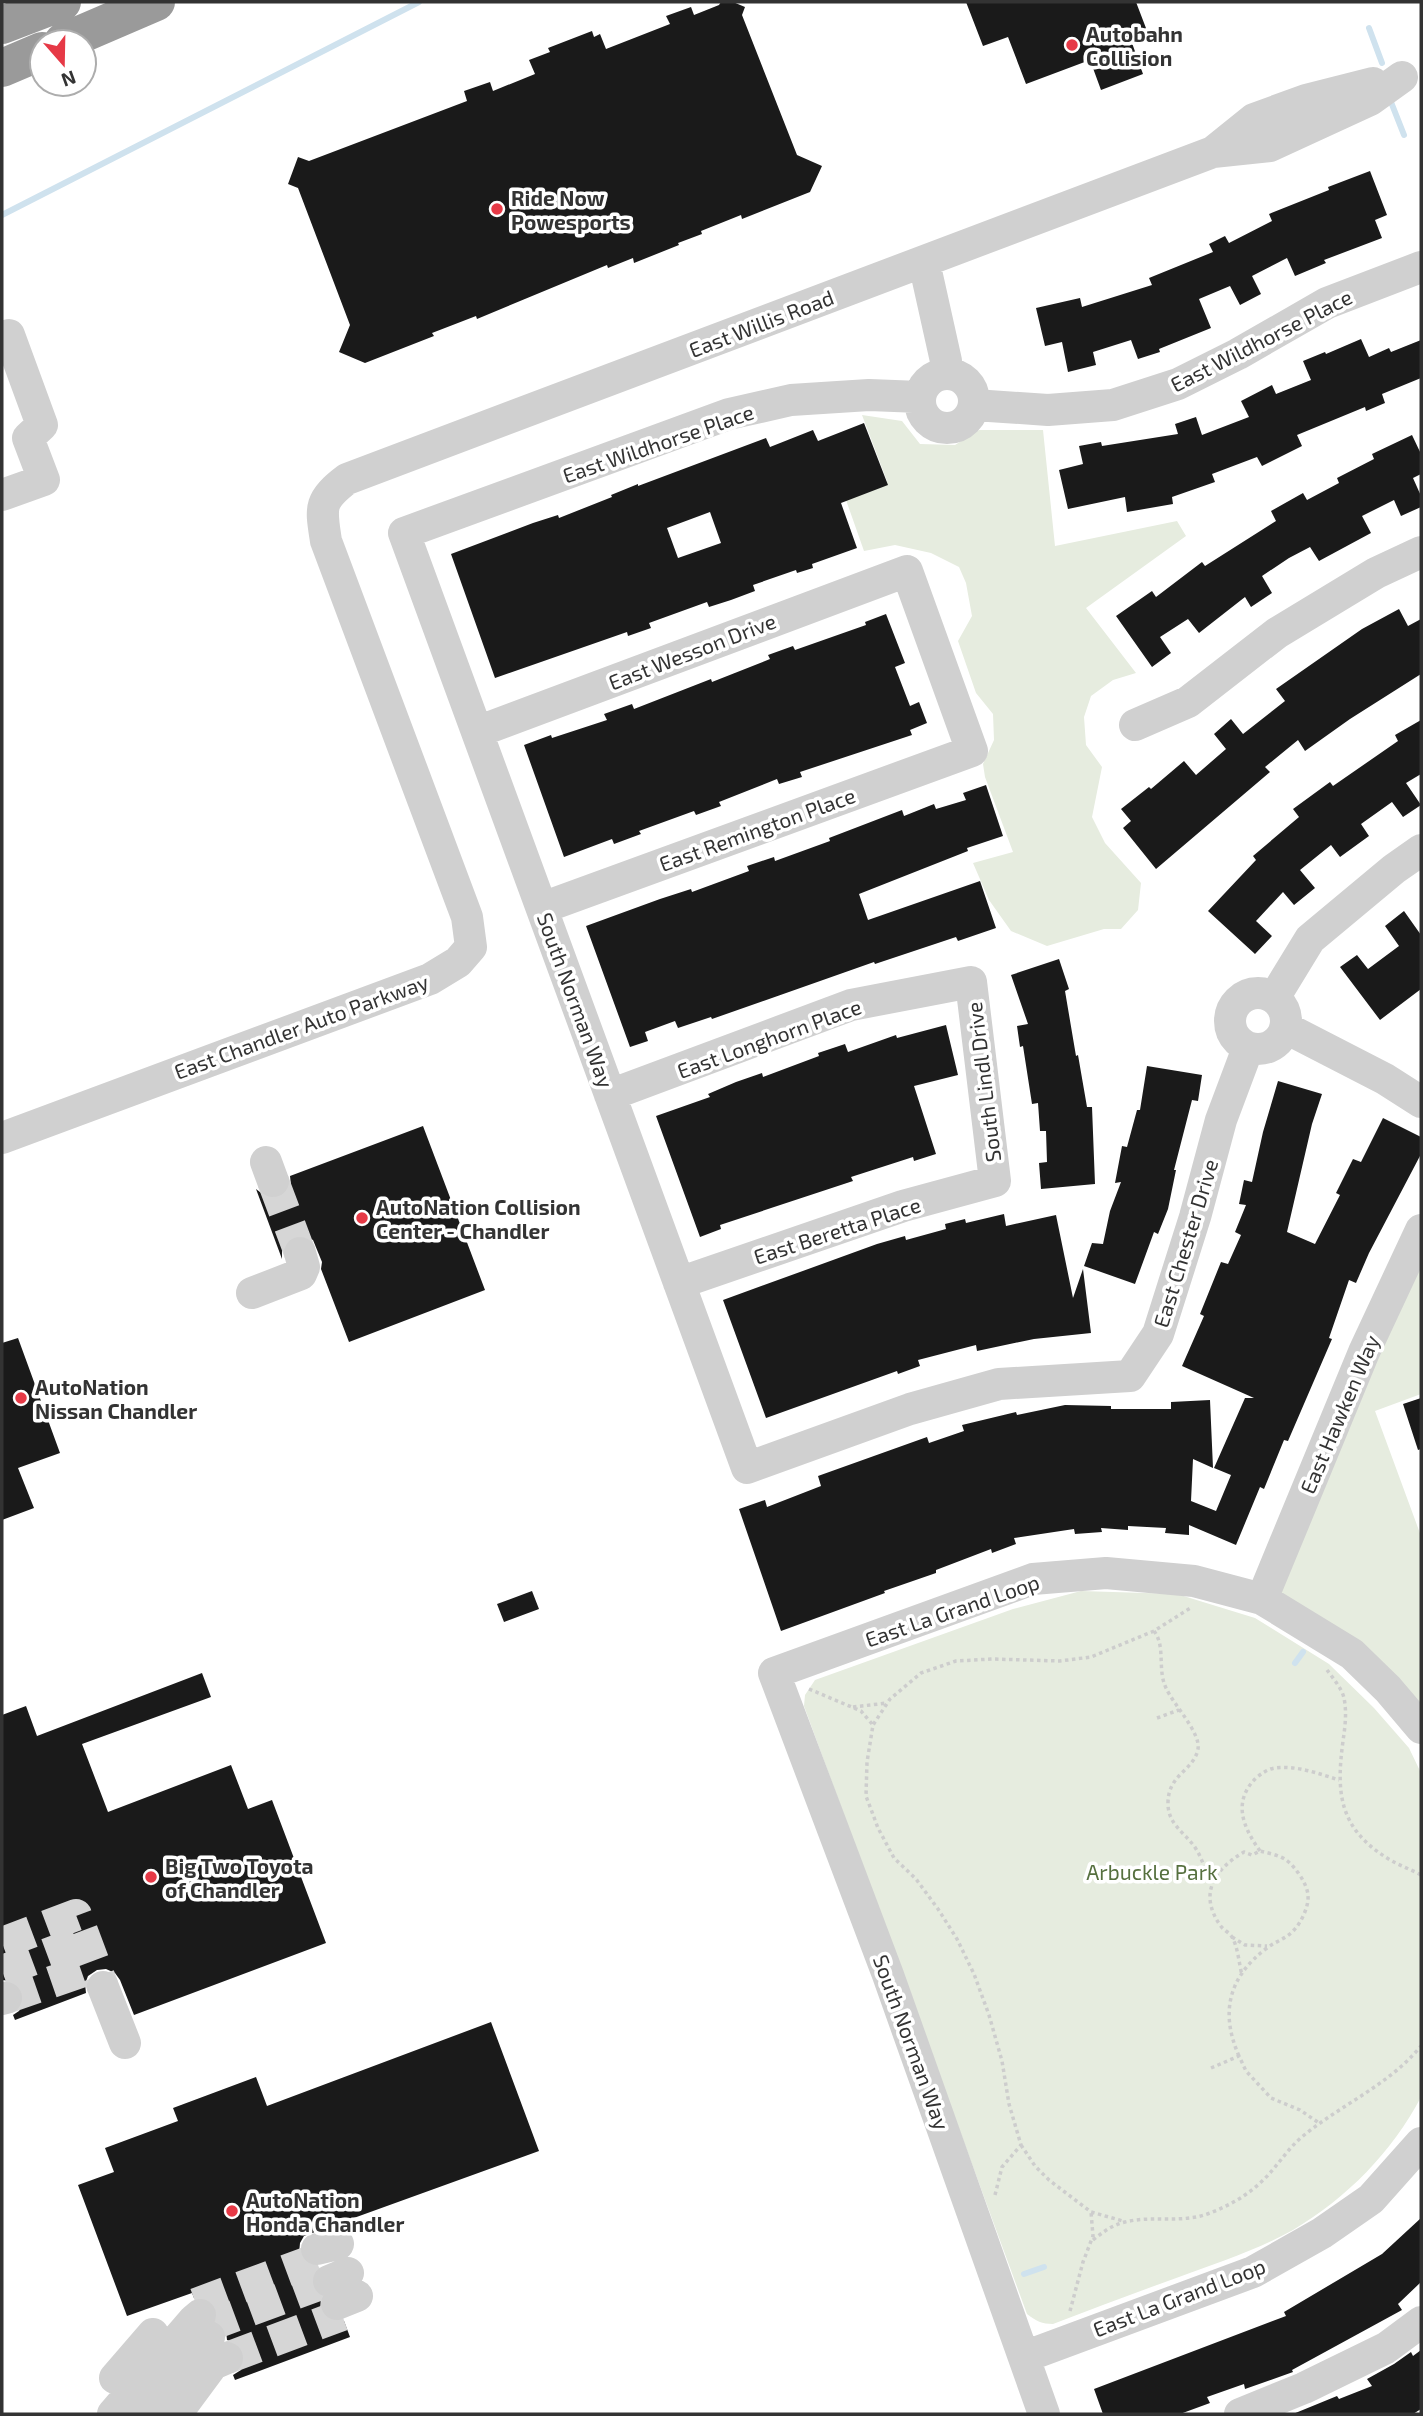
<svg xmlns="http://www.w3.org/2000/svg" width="1423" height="2416" viewBox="0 0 1423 2416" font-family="'Exo 2',sans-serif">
	<rect width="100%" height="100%" fill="#fff"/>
	<path fill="#e6ecdf" d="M862,415l40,6 18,23 35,1 24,-15h64l12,116 122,-25 9,15 -100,72 50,65 -23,7 -22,16 -7,21 2,28 16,22 -10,50 13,26 36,40 -3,27 -17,19h-17l-57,17 -36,-15 -22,-31 -16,-37 40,-11 -28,-75 -2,-13 11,-24 -1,-26 -17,-21 -18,-52 14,-25 -6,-33 -7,-16 -28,-14 -36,-8 -31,6 -18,-51 41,-19z
		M1421,1230v164l-46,17 46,125v192l-159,-129z
		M1081,1591l96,3 78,24 74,46 45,44 35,40 12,25v324c-29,55 -74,101 -128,133 -36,20 -76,33 -114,47 -42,15 -84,31 -126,47 -11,0 -17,-3 -26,-10l-223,-608 1,-11 10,-15 198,-71z"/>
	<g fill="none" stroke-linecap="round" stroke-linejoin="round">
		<path stroke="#cfe2ee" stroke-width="6" d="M1369,28l13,35
			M1391,102l13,33
			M2,215l417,-213
			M1295,1663l8,-11
			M1024,2274l20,-7"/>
	</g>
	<path fill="#1a1a1a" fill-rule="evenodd" d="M721,2h12l12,5 -3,8 55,140 25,11 -12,26 -68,27 -1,-4 -40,16 1,3 -24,9 1,2 -45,18 -1,-5 -25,10 -1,-3 -130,54 -1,-3 -44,17 2,3 -69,27 -26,-11 11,-27 -52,-137 -10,-4 10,-27 11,4 158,-60 -3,-10 26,-9 3,9 42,-17 -6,-14 21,-8 -2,-4 44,-17 2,6 6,-3 6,15 64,-25 -4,-8 25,-9 3,8 25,-10z
		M966,2h170l13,34 -17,7 11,31 -42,16 -11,-30 -64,24 -18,-47 -25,9z
		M1370,171l17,44 -12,5 7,18 -58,22 2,3 -31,13 -8,-18 -35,18 9,18 -21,11 -10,-19 -31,13 12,29 -52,21 1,3 -22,7 -7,-19 -38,12 3,13 -28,7 -6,-30 -17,4 -9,-38 44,-10 2,9 70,-22 -3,-7 64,-26 -4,-8 16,-8 4,7 43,-22 -3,-7 60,-24 -1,-3z
		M1361,339l8,18 20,-9 2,4 30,-12v38l-39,16 3,9 -19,8 -1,-4 -68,28 5,11 -40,20 -5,-9 -45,17 3,8 -43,15 1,7 -46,8 -2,-15 -57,12 -9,-39 24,-6 -4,-18 22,-4 1,4 76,-12 -3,-10 21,-7 6,18 47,-18 -8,-16 31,-16 4,9 35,-14 -8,-19 22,-9 1,2z
		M864,423l24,62 -47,18 16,45 -45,16 1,4 -16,5 -1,-3 -43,15 2,6 -24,9 -22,7 -2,-5 -58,21 2,5 -23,8 -1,-4 -132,46 -44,-124 82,-31 25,-8 1,3 53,-21 -1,-2 27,-11v2l128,-48 4,9 43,-17 5,11zM710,512l11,31 -43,15 -11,-30z
		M1412,435l9,19v20l-8,4 8,18v11l-20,9 -7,-16 -32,16 9,17 -52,28 -9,-14 -21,11 -27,18 10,17 -21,14 -6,-10 -46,36 -11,-14 -28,18 11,16 -19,14 -36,-51 36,-25 4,6 46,-35 3,4 71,-45 -5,-10 32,-18 4,7 32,-17 -2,-5 37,-19 -2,-5z
		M1399,609l9,17 13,-7v55l-71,45 -45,32 -7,-11 -33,27 5,5 -114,97 -33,-41 8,-7 -10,-12 28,-22 2,2 33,-28 12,14 30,-26 -12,-15 17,-15 12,15 42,-33 -9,-12 86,-60z
		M886,614l19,49 -10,4 15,39 9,-4 8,21 -17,7 2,5 -112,37 2,5 -23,7 -2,-5 -58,23 2,4 -25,9 -2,-4 -55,20 2,3 -27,10 -2,-5 -48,18 -40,-112 27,-10 1,3 55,-18 -3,-6 28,-10 2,5 77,-30 1,3 58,-23 -2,-4 25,-9 2,4 71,-25 -1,-3z
		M1421,720v54l-15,9 15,22 -18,12 -11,-15 -31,22 8,12 -29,21 -9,-12 -31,25 15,18 -21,17 -11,-13 -27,29 16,15 -17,18 -47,-43 48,-51 -3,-4 46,-39 -6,-8 37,-27 3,4 65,-45 -3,-6z
		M986,785l17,51 -36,12 1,3 -109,43 9,26 112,-39 16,47 -38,13 -2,-4 -81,27 -1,-2 -162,57 -1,-2 -33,11 -3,-7 -30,11 3,9 -18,6 -44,-121 74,-27 31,-10 1,3 57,-21 -2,-5 27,-9 1,4 55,-20 -1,-3 73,-28 2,6 30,-12 2,5 30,-9 -3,-7z
		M1404,911l17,24v54l-41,31 -40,-53 17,-12 11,14 31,-23 -14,-20z
		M1059,959l10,30 -4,2 11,65 2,-1 9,52h5l3,77 -54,5 -2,-26 8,-1 -1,-31h-6l-2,-28 -6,1 -9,-58 -3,1 -3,-21 11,-2 -17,-49z
		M946,1025l12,50 -44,11 22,68 -22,7 -1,-4 -62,20 2,4 -133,44 1,4 -21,8 -44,-121 54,-19 -2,-3 28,-12 26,-9 1,4 56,-21 -1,-3 27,-9 3,8 48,-17 1,3z
		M1147,1066l55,9 -4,26 -6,-1 -18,70h2l-8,39 -10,25 -4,-2 -19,52 -51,-18 8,-23 11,1 7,-33 11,-29 -6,1 7,-37 5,1 10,-37h3z
		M1278,1081l44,13 -10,30 -25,108 28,12 25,-49 -4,-2 17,-34 8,3 22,-44 38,19v17l-52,99 -13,30 -7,-3 -20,58 3,1 -44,102 -4,-1 -20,49 -4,-2 -24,58 -47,-20v10l-24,-2 1,-5 -38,-2v4l-27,-2 1,4 -27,2 -1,-5 -60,9 2,6 -24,9 -1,-4 -55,21v3l-52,18 1,2 -104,38 -42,-122 26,-9 2,7 54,-21 -3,-10 109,-39 2,6 35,-12 -2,-6 54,-13 1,3 48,-10 46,1v3h60v-7l39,-2 3,68 -20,-9 -2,42 25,10 15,-36 -17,-7 31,-70h9l-72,-32 22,-50 -4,-2 21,-52 7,2 13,-29 -6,-3 11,-27 -7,-1 5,-24 8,2 11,-50z
		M423,1126l62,164 -136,52 -28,-73 1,-7 -9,-22 -9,-5 -10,1 -7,4 -5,9v10l-26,-70 13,10 11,-1 7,-6 4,-7 -1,-9z
		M1004,1214l2,12 50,-11 17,83 10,-29 8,64 -57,6 -57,12 -1,-6 -58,15 2,6 -22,8 -1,-3 -131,47 -43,-118 154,-56 28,-8 1,4 40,-11 -1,-5 20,-5 1,4z
		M18,1338l42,115 -42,15 16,40 -32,12v-177z
		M1421,1398v51l-3,1 -15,-46z
		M532,1591l7,18 -35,13 -7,-18z
		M202,1673l9,24 -129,47 26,68 123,-47 17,44 24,-9 54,143 -192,72 -14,-35 -5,-7 -9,-4 -9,1 -9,6 -3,8 1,9 -71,27 -2,-5 6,-4 4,-7 1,-11 -5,-8 -7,-4 -10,-1v-265l24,-9 11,30z
		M491,2022l48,129 -235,85 -4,7 -1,10 5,9 7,4 7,1 -7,12 1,10 9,8 -1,14 5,7 9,4 10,-1 6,16 -115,43 -2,-5 8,-5 4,-9 -1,-10 -7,-8 -10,-3 -1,-10 -9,-9 1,-8 -4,-9 -7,-6h-13l-2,-5 -65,23 -49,-131 36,-13 -9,-24 73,-27 -5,-13 83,-31 11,29z
		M1421,2218v64l-23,22 4,6 -110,60 1,2 -48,17 -1,-5 -37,13 3,6 -30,11h-77l-9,-25 192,-73 -2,-4 98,-58z
		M1421,2350v59l-8,5h-120l44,-18 2,3 33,-13 -5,-7 27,-15 17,-12 2,4z"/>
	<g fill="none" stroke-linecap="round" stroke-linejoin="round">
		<path stroke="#d6d6d6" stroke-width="32" stroke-dasharray="32 16" stroke-linecap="butt" d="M273,1181l27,72
			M2,1943l74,-28 27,72
			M2,1971l83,-31
			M6,1998l89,-31
			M196,2304l124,-46
			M205,2327l124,-46
			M227,2358l115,-43"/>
		<path stroke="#cdcdcd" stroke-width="3.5" stroke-dasharray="3.5 3.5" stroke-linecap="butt" d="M1154,1631c12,16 3,38 12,57 7,16 35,45 32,61 -4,22 -31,25 -30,56 1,21 18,28 28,44 7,11 10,23 13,36
			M1327,1670c6,8 15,19 17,28 3,15 1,29 -1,43 -7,52 -4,87 44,117 11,7 23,11 34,17
			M809,1689l52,22 12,14
			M853,1707l34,-4
			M1157,1718l22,-8
			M1260,1851c-17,-24 -28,-49 -4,-73 6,-5 12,-9 19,-10 21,-3 45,6 64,12
			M1232,1937l13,8 22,1
			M1239,2056c-19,-43 -11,-79 28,-108 9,-7 19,-9 27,-18 7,-7 15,-24 14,-34 0,-11 -13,-30 -22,-36 -7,-5 -18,-7 -26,-9l-8,4 -8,-3c-29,17 -46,41 -24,73 3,5 9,7 12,12 6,10 7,27 10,38
			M1211,2068l28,-12 7,15 25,27 29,12 19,13
			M1021,2145l14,21 14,14 42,32 32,9
			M995,2195l7,-28 19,-22 -12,-41 -7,-43 -13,-46 -15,-41 -17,-35 -19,-30 -22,-30 -22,-21 -16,-30 -12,-32 1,-34 6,-37 17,-26 31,-26 35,-12 36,-2 68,2 31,-4 63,-26 38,-24
			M1093,2240c10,-8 19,-15 32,-18 28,-7 57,2 85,-9 18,-7 35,-16 50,-30 16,-14 26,-33 43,-47 39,-32 86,-51 118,-90
			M1070,2311l13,-49 10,-26 -2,-24"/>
		<path stroke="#d0d0d0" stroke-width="32" d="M1213,152l41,-33 52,-19 67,-17
			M924,262l22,99 -1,12
			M920 401a27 27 0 1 1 54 0a27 27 0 1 1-54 0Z
			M920,397l-51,-2 -78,5 -62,14 -325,119 343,935 163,-59 89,-25 131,-8 28,-42 37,-117 26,-97 27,-72
			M974,405l74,5 65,-5 65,-21 60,-30 89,-51 94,-36
			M2,495l42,-15 -16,-42 14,-13 -33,-90
			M1135,725l53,-23 89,-69 99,-60 45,-21
			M477,732l430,-161 65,180 -430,157
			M1230 1021a28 28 0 1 1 56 0a28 28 0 1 1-56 0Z
			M1274,998l36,-59 84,-70 27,-19
			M1286,1028l99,51 36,23
			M610,1095l241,-90 120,-23 24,199 -92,25 -224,77
			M2,1138l428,-159 28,-17 13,-15 -4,-30 -141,-376c-5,-33 -8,-40 21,-62l866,-327 57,-6 100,-46 32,-23
			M266,1162l7,19
			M252,1293l49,-19 3,-7 -4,-14
			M1262,1599l102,-247 57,-122
			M103,1987l22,56
			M2,1999l4,-1
			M317,2249l21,-5
			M329,2281l19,-8
			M337,2304l20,-8
			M1024,2357l229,-85 69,-39 49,-34 50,-56
			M115,2378l38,-44
			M113,2414l81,-94 6,-5
			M143,2414l66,-77
			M176,2414l37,-50 14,-6
			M1044,2414l-156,-439 -114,-302 259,-94 73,-6 88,8 68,18 90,55 36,35 33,39
			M1240,2414l64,-26 82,-40 35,-26"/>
		<path stroke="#9a9a9a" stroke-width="38" d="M2,25l60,-23
			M63,42l93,-40
			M2,68l40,-17"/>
	</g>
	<g fill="#e63946" stroke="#fff" stroke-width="2.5">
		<circle cx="1072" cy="45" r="7"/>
		<circle cx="497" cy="209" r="7"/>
		<circle cx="362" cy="1218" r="7"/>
		<circle cx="21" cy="1398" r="7"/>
		<circle cx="151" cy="1877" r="7"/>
		<circle cx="232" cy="2211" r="7"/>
	</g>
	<g text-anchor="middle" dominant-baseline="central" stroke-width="7" stroke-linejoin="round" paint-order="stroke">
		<g font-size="21" font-weight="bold" fill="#333" stroke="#fff" text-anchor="start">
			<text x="1086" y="33">Autobahn<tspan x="1086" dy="24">Collision</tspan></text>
			<text x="511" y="197">Ride Now<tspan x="511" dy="24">Powesports</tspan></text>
			<text x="376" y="1206">AutoNation Collision<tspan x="376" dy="24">Center - Chandler</tspan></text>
			<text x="35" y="1386">AutoNation<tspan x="35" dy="24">Nissan Chandler</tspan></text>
			<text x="165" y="1865">Big Two Toyota<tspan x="165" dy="24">of Chandler</tspan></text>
			<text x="246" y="2199">AutoNation<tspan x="246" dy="24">Honda Chandler</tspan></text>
		</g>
		<g font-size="21" fill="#333" stroke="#fff">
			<text transform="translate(761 323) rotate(-21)">East Willis Road</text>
			<text transform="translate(1261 340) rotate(-27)">East Wildhorse Place</text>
			<text transform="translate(658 443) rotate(-19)">East Wildhorse Place</text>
			<text transform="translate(692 651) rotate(-21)">East Wesson Drive</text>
			<text transform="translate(757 829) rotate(-20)">East Remington Place</text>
			<text transform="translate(576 1000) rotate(70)">South Norman Way</text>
			<text transform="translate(301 1026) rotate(-20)">East Chandler Auto Parkway</text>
			<text transform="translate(769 1038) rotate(-20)">East Longhorn Place</text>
			<text transform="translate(983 1082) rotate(-97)">South Lindl Drive</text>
			<text transform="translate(837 1230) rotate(-18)">East Beretta Place</text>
			<text transform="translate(1185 1243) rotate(-73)">East Chester Drive</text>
			<text transform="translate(1339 1414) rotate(-67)">East Hawken Way</text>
			<text transform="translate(952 1610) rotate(-19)">East La Grand Loop</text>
			<text transform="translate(912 2042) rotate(70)">South Norman Way</text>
			<text transform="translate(1179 2297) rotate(-21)">East La Grand Loop</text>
		</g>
		<g font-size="21" fill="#56703f" stroke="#fff">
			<text x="1152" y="1871">Arbuckle Park</text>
		</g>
	</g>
	<rect width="1423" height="2416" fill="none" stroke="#333333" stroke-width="7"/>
	<g transform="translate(63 63) rotate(160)"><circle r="33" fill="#ffffff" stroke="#adadad" stroke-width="2"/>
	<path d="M0-5L12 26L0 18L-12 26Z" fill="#e63946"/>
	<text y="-10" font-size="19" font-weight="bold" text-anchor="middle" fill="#333333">N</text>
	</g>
</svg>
